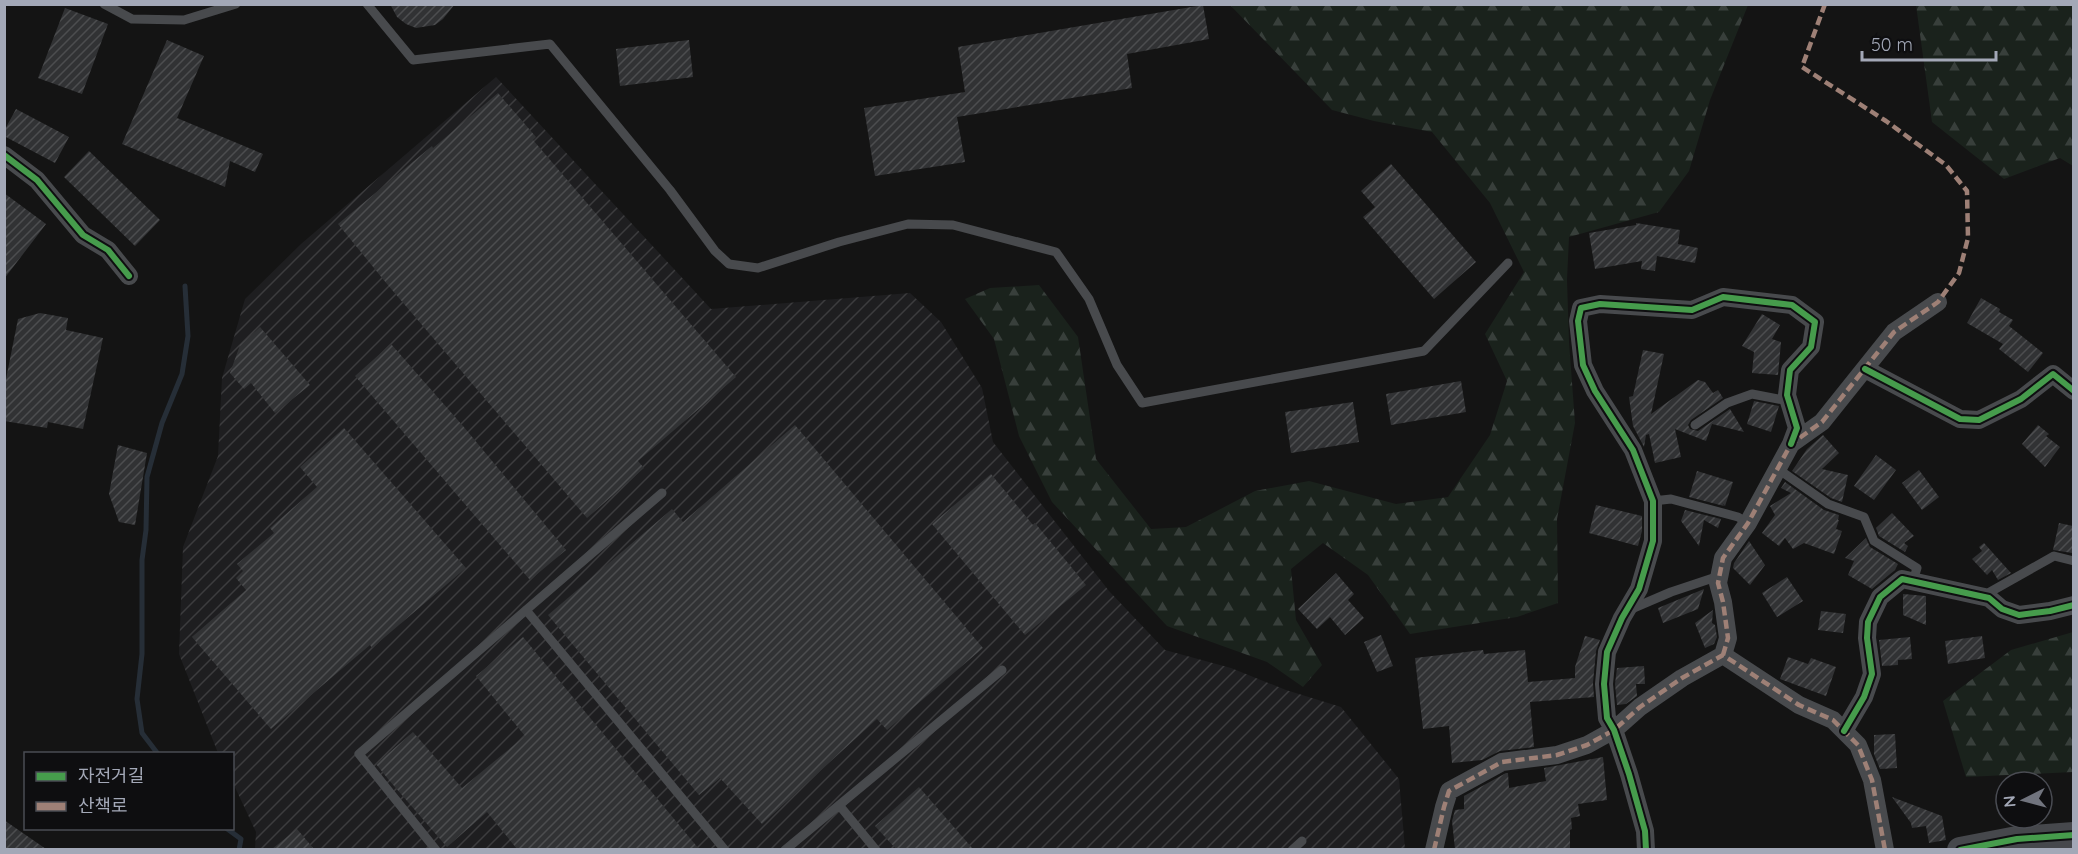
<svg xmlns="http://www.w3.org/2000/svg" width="2078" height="854" viewBox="0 0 2078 854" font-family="Quicksand,'Noto Sans KR',sans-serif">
	<defs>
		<pattern id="industrial-furrows" width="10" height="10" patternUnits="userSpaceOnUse" patternTransform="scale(1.5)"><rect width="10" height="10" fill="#1e1e20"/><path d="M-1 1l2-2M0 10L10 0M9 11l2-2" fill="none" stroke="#3c3c3e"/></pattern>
		<pattern id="forest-firs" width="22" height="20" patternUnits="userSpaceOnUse" patternTransform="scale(1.5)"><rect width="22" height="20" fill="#1a221c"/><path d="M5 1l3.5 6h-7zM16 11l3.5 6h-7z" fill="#383f3b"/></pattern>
		<pattern id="building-hatch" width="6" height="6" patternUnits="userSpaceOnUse" patternTransform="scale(1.5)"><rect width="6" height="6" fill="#313234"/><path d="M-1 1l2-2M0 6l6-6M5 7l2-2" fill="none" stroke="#4c4d4f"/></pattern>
	</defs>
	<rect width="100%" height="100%" fill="#141414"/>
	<path fill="url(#industrial-furrows)" d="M496,77l215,232 199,-16 31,29 41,66 11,54 116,149 56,59 66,18 55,22 55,17 58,72 6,70h-1150l1,-17 -23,-49 -1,-29 -14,-1 -39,-99 4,-107 35,-91 4,-78 23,-79 56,-55z"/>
	<path fill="url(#forest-firs)" d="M1230,5h518l-38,95 -21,71 -30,41 -90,25 -2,43 2,62 6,81 -18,96 1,84 -41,14 -107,17 -42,-59 -45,-32 -32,26 5,51 26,45 -19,22 -36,-25 -100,-36 -115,-124 -33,-66 -25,-97 -29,-40 25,-11 49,-3 39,52 18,122 55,70 35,-2 69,-36 54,-10 87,23 52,-7 42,-62 17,-54 -22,-47 39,-62 -34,-69 -58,-71 -58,-11 -42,-11z
		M1916,5h157v161l-13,-8 -56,21 -72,-57z
		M2073,632v140l-107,5 -23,-76 68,-51z"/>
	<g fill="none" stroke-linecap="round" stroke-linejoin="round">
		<path stroke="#262e37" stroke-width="5" d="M158,754l-16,-21 -5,-34 5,-45v-94l4,-30 1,-53 15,-54 20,-49 6,-38 -3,-50
			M226,828l15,11 -2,11"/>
	</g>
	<path fill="url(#building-hatch)" d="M390,4h65l-12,15 -8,6 -19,3 -10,-4 -9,-7z
		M1203,5l6,34 -82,15 5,34 -175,29 8,45 -90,14 -11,-68 101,-16 -7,-45z
		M65,8l43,16 -26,70 -44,-16z
		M167,40l37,16 -27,62 86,36 -8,18 -25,-11 -5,26 -103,-43z
		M689,40l4,37 -73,9 -4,-37z
		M498,93l38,44 -3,3 203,237 -98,84 6,7 -57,50 -200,-234 -49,-60 94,-78 1,2z
		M16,109l53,28 -14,26 -51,-27v-5z
		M89,151l71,69 -25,26 -71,-69z
		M1391,164l85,98 -42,37 -71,-82 12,-10 -14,-16z
		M4,193l42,31 -42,55z
		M1636,223l44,7 -2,14 20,4 -3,15 -38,-7 -2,15 -14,-2 1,-8 -47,8 -6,-36 47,-8z
		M1981,298l19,11 -1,3 14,8 -4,6 34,27 -15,19 -29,-23 4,-5 -36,-21z
		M40,313l28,5 -2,12 37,8 -20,91 -35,-7 -1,6 -43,-7v-32l14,-70z
		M1762,314l18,11 -8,14 9,3 -3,33 -26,-2 2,-21 -12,-6z
		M260,327l50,58 -35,28 -24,-30 -7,6 -14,-16 10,-28z
		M391,344l72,82 103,124 -36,30 -175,-204z
		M1643,350l21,4 -13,60 47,-34 7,2 8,11 5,-3 5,8 -32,22 -3,5 2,4 8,2 32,-22 14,23 -32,-8 -6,17 -31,-12 6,28 -26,6 -6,-29 -3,1 -2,12 -11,-21 -4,-29 4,-1z
		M1461,381l5,31 -75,13 -5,-31z
		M1754,401l25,5 -8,26 -24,-8z
		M1353,402l6,40 -68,11 -6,-41z
		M795,425l188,223 -96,82 -10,-11 -115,105 -42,-46 -21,17 -151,-180 124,-106 11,13z
		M2038,425l11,9 -3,2 14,11 -15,20 -23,-23z
		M344,428l122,140 -94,80 -2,-3 -99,84 -79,-92 54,-47 -10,-12 7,-7 -6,-7 37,-31 -4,-5 47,-41 -17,-20z
		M1823,435l16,18 -17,16 26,6 -6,27 -11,-4 -39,-27 15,-22z
		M118,445l29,8 -12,72 -16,-3 -10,-28z
		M1876,455l20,15 -22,30 -20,-14z
		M1919,470l20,27 -17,13 -20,-27z
		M1697,471l36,11 -8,24 -3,-3 2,3 -35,-9z
		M991,474l42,51 2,-2 51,62 -61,50 -93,-111z
		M1785,482l39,28 15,5 -1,5h1l-3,9 6,2 -8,23 -30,-11 -11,6 -8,-11 -6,8 -17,-13 13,-18 -5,-9 21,-13 -10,-5z
		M1596,505l46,11v15l-4,15 -49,-13z
		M1685,510l36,9 -3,9 -14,-8 -5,26 -18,-25z
		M1892,513l22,23 -10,7 4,3 -3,6 -26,-16 -3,-8z
		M2059,523l14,3 -1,27 -19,-3z
		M1866,538l4,9 28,17 -3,6 -23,19 -24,-14 6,-14 -9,-3z
		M1749,541l16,24 -15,20 -17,-17 1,-5z
		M1984,543l17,19 10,11 -13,7 -6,-10 -5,5 -15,-16 10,-8 -3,-4z
		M1336,573l18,21 -6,6 16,18 -19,17 -15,-18 -13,12 -19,-20z
		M1787,577l16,24 -26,16 -15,-24z
		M1704,589l-6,20 -35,14 -5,-15z
		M1903,594l23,2v29l-23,-10z
		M1713,610l-1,13 3,2 2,12 -3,7 -9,4 -10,-25z
		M1821,611l25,3 -3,19 -25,-3z
		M1381,635l12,31 -16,6 -13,-30z
		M1585,636l15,4 -4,11 -3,32 1,14 -64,5 4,45 -34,4 -18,9 -30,3 -3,-37 -26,3 -8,-71 68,-8 1,4 41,-4 3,32 47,-4v-11z
		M1982,636l3,22 -37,6 -3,-23z
		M523,637l176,212h-182l-30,-37 -40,35 -59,-68 -12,-15 37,-32 49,56 63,-52 -49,-60z
		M1910,637l2,22 -14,1v5l-16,1 -3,-26z
		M1788,657l20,7 3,-6 25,9 -10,29 -46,-17z
		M1644,666l1,18h-9l1,12 -11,8 -9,1 -2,-21 2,-16z
		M1895,734l2,34 -17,1 -6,-15v-19z
		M1603,757l4,43 -29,4 2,12 -9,2 1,11 -2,1v19h-115l-3,-28 3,-11 9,-1v-13l42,-23h2l1,15 37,-7 -2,-13z
		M919,787l54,62h-77l-21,-23z
		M1892,797l50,19 4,24 -17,3 -3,-17 -14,2 -1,-5z
		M4,820l42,29h-42z
		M297,829l17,20h-42z"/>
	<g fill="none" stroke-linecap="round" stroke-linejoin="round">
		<path stroke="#484a4d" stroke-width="9" d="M104,4l28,15 52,1 52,-16
			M367,4l46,56 137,-16 120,146 45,61 14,13 29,4 81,-26 69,-18 45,1 103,27 33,47 28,66 25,38 282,-52 84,-88
			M1695,425l32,-22 25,-9 37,7
			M1778,469l50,35 36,13 10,24 43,27 -4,13
			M1653,501l18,-2 67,18 10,6
			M1989,598l1,-6 64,-36 20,5
			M526,610l199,240
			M1629,610l42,-18 48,-16
			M839,805l37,45
			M436,850l-77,-96 303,-261
			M785,850l217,-180
			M1292,850l10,-9"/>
		<path stroke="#484a4d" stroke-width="18" d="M4,155l33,25 46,55 25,15 21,26
			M1865,369l95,50 19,1 42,-21 32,-25 21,17
			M1723,655l5,-17 -5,-36 -5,-19 5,-25 25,-35 43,-79 31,-22 72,-90 44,-30
			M1844,731l20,-34 8,-23 -5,-36 1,-16 12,-25 22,-18 87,19 13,11 17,6 31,-4 24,-6
			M1434,850l10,-43 5,-16 53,-29 55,-7 30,-10 27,-15 26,-23 42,-29 41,-23 76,50 34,15 25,25 14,35 13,70
			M1646,850l-1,-19 -16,-57 -15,-44 -7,-12 -3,-34 3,-32 15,-34 17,-29 14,-48v-40l-20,-51 -38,-59 -12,-26 -5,-44 3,-13 19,-4 92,6 31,-13 69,8 23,17 -4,25 -21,23 -3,25 10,33 -6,16"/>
		<path stroke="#46484c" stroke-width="26" d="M1960,850l57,-11 57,-4"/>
		<path stroke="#9e8076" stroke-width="4.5" stroke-dasharray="9 4.5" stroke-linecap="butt" d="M1723,655l5,-17 -5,-36 -5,-19 5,-25 25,-35 43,-79 31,-22 72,-90 44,-30 21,-29 9,-35 -1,-47 -21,-26 -60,-44 -84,-54 23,-63
			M1434,850l10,-43 5,-16 53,-29 55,-7 30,-10 27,-15 26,-23 42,-29 41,-23 76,50 34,15 25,25 14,35 13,70"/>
		<g stroke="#0e0e10" stroke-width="10">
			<path id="cycleway" d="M4,155l33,25 46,55 25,15 21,26
				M1865,369l95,50 19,1 42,-21 32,-25 21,17
				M1844,731l20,-34 8,-23 -5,-36 1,-16 12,-25 22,-18 87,19 13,11 17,6 31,-4 24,-6
				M1646,850l-1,-19 -16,-57 -15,-44 -7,-12 -3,-34 3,-32 15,-34 17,-29 14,-48v-40l-20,-51 -38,-59 -12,-26 -5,-44 3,-13 19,-4 92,6 31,-13 69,8 23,17 -4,25 -21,23 -3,25 10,33 -6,16
				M1960,850l57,-11 57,-4"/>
		</g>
		<use href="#cycleway" stroke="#469c4c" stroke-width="6"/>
	</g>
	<rect width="2078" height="854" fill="none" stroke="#a3a8b7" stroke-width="12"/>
	<rect x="24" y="752" width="210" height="78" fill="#0e0e10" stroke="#4a4c53" stroke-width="1.5"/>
	<rect x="36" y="772" width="30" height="9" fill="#469c4c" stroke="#4a4c53" stroke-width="1.5"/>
	<text x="78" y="782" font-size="18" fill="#a3a8b7">자전거길</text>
	<rect x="36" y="802" width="30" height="9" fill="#9e8076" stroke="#4a4c53" stroke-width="1.5"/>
	<text x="78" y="812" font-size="18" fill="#a3a8b7">산책로</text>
	<g transform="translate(2024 800) rotate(264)"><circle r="28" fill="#0e0e10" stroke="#4a4c53" stroke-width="1.5"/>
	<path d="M0-4.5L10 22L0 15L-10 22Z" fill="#71747e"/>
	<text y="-9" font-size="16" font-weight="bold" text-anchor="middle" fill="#a3a8b7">N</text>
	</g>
	<path d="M1862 51v9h134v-9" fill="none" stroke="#a3a8b7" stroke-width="3"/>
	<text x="1871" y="51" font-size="18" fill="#a3a8b7" stroke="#0e0e10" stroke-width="4.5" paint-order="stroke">50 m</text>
</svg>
